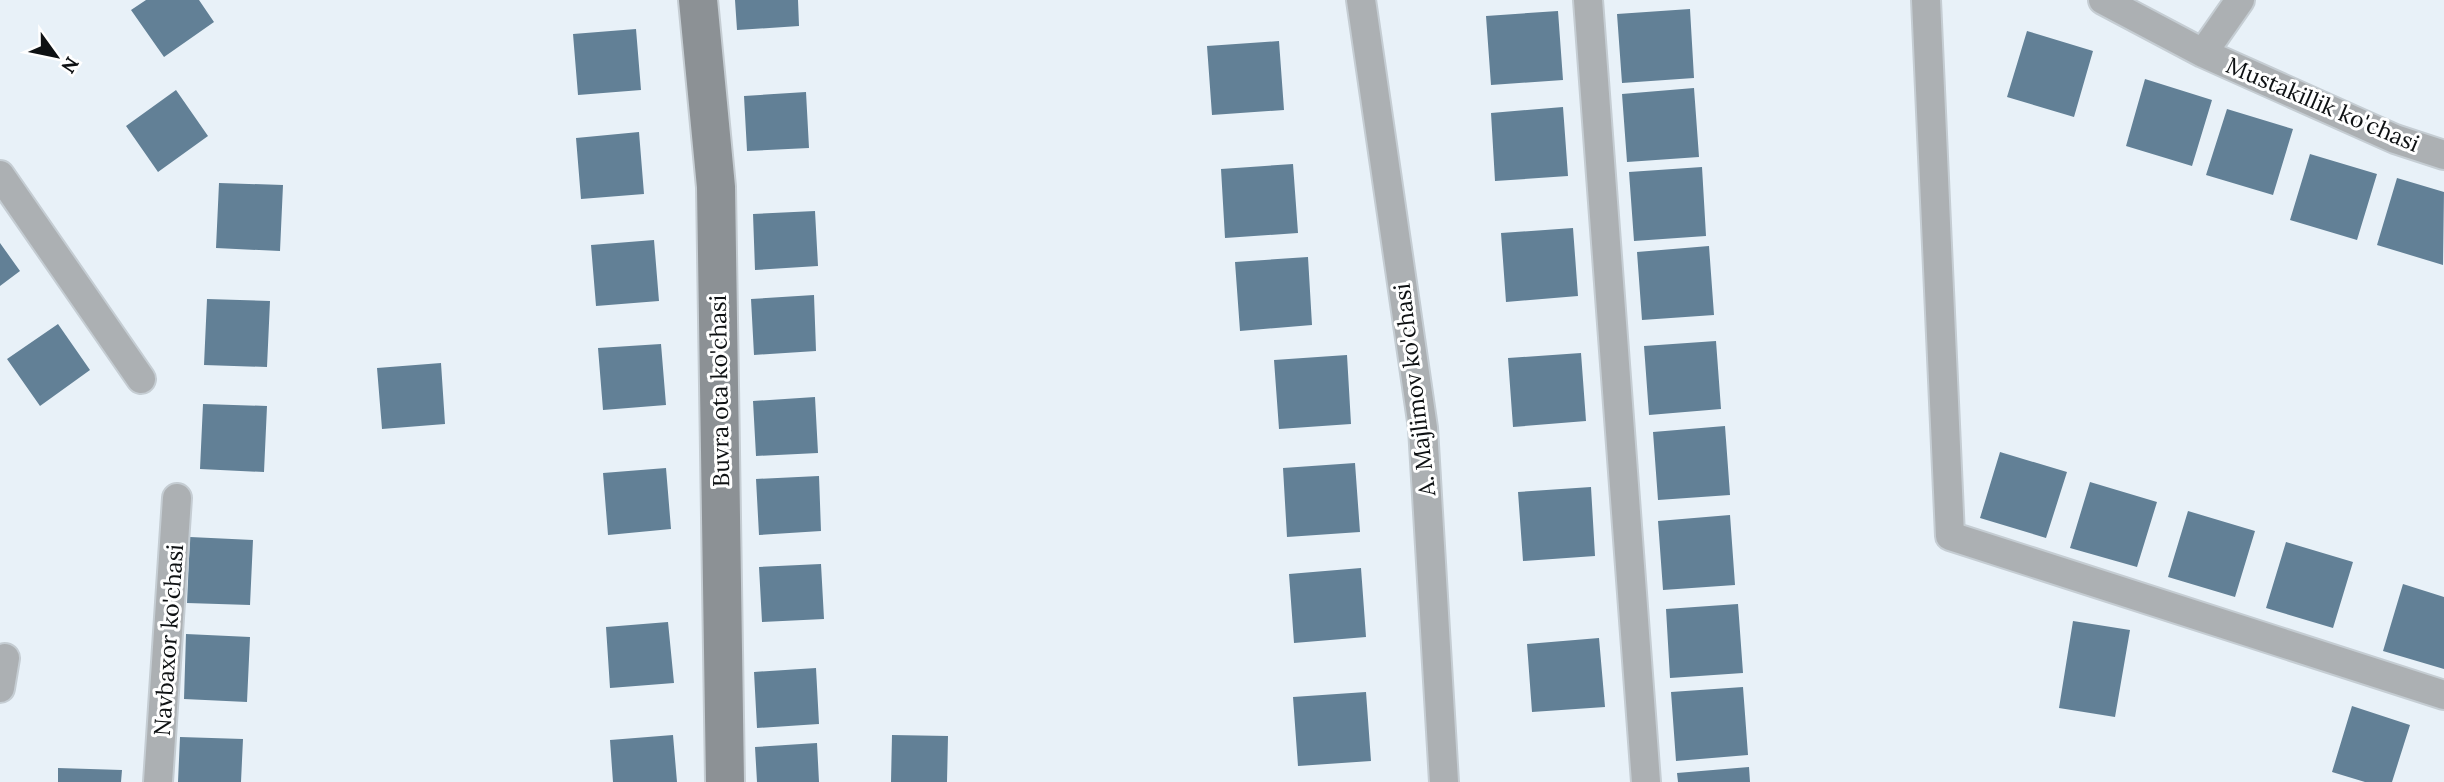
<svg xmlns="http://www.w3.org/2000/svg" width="2444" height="782" viewBox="0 0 2444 782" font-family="Lora,serif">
	<rect width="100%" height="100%" fill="#e8f1f8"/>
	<path fill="#628096" d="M146,0h53l15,22 -50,35 -33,-47z
		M735,0h63l1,26 -62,4z
		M1690,9l4,69 -72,5 -5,-69z
		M1558,11l5,69 -72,5 -5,-69z
		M636,29l5,61 -63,5 -5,-61z
		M2027,31l66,20 -19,66 -67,-20z
		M1279,41l5,69 -72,5 -5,-69z
		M2145,79l67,21 -20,66 -66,-20z
		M1694,88l5,69 -72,5 -5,-68z
		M176,90l32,46 -50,36 -32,-46z
		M806,92l3,56 -62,3 -3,-55z
		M1563,107l5,69 -73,5 -4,-68z
		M2227,109l66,20 -20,66 -67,-20z
		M639,132l5,62 -63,5 -5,-61z
		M2310,154l67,20 -20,66 -67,-20z
		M1293,164l5,69 -73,5 -4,-69z
		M1702,167l4,69 -72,5 -5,-69z
		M2397,178l47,14 -1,73 -66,-20z
		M219,183l64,2 -3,66 -64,-3z
		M815,211l3,55 -63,4 -2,-56z
		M1573,228l5,68 -72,6 -5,-69z
		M654,240l5,61 -63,5 -5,-61z
		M0,243l20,28 -20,15z
		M1709,246l5,69 -72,5 -5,-68z
		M1308,257l4,68 -72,6 -5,-69z
		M814,295l2,56 -62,4 -3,-56z
		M207,299l63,2 -3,66 -63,-2z
		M58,324l32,46 -50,36 -33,-47z
		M1716,341l5,68 -72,6 -5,-69z
		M661,344l5,61 -63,5 -5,-62z
		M1581,353l5,68 -73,6 -5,-69z
		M1347,355l4,69 -72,5 -5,-69z
		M441,363l4,61 -63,5 -5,-61z
		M815,397l3,56 -62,3 -3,-55z
		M203,404l64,2 -3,66 -64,-3z
		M1725,426l5,69 -72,5 -5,-68z
		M2000,452l67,20 -21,66 -66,-20z
		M1355,463l5,69 -73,5 -4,-69z
		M666,468l5,61 -63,6 -5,-62z
		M819,476l2,55 -62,4 -3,-56z
		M2090,482l67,20 -20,65 -67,-19z
		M1591,487l4,69 -72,5 -5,-69z
		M2188,511l67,20 -20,66 -67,-20z
		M1730,515l5,70 -72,5 -5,-69z
		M190,537l63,3 -3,65 -63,-2z
		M2286,542l67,20 -20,66 -67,-20z
		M821,564l3,55 -62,3 -3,-55z
		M1361,568l5,69 -72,6 -5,-69z
		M2403,584l41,13v72l-61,-18z
		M1738,604l5,69 -73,5 -4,-69z
		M2073,621l57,9 -15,87 -56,-9z
		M668,622l6,61 -64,5 -4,-61z
		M186,634l64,3 -3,65 -63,-3z
		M1599,638l6,69 -73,5 -5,-68z
		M816,668l3,56 -62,4 -3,-56z
		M1743,687l5,68 -72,6 -5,-69z
		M1366,692l5,69 -73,5 -5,-69z
		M2352,706l58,19 -18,57h-27l-33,-10z
		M673,735l4,47h-64l-3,-42z
		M892,735l56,1 -1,46h-56z
		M180,737l63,2 -2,43h-63z
		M817,743l2,39h-62l-2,-35z
		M1749,767l1,15h-72l-1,-9z
		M58,768l64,2 -1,12h-63z"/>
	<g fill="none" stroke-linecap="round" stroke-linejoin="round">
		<g stroke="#c5cdd3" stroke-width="32">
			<path id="street" d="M1361,0l62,428 21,354
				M1588,0l58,782
				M1926,0l24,536 494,159
				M2103,0l100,53 192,86 49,16
				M2203,53l37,-53
				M0,175l141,204
				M0,688l5,-30
				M158,782l19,-284"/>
		</g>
		<g stroke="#c5cdd3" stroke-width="42">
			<path id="secondary" d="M698,0l18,187 9,595"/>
		</g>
		<use href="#street" stroke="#acb0b3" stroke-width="28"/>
		<use href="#secondary" stroke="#8c9195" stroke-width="38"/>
	</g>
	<g text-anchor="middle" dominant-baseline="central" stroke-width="6" stroke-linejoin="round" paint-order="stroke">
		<g font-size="23" fill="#0e1113" stroke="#fff">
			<text transform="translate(2323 104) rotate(23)">Mustakillik ko'chasi</text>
			<text transform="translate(1414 390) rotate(-97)">A. Majlimov ko'chasi</text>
			<text transform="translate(719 391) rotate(-91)">Buvra ota ko'chasi</text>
			<text transform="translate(168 640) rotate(-86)">Navbaxor ko'chasi</text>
		</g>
	</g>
	<g transform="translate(56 56) rotate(123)" stroke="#ffffff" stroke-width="5" paint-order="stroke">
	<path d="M0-5L12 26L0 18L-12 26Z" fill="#0e1113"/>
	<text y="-10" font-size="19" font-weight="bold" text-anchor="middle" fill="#0e1113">N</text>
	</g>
</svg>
